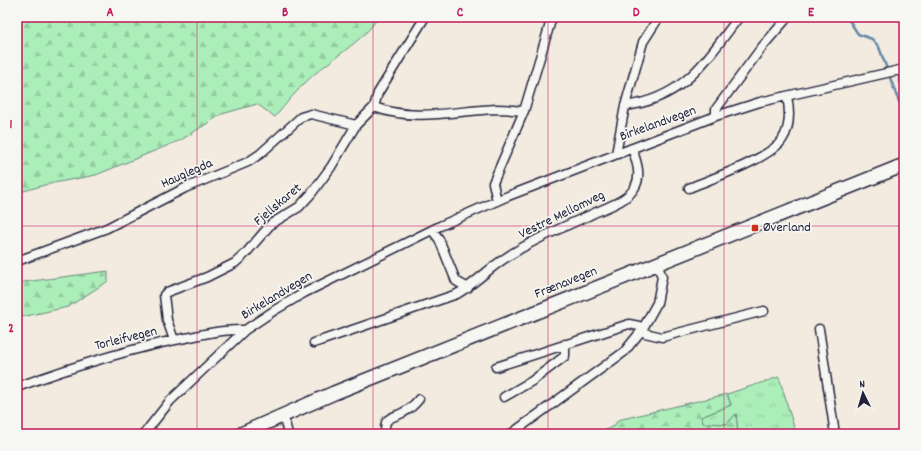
<svg xmlns="http://www.w3.org/2000/svg" width="921" height="451" viewBox="0 0 921 451" font-family="Dekko,sans-serif">
	<defs>
		<pattern id="grass-tufts" width="24" height="20" patternUnits="userSpaceOnUse"><rect width="24" height="20" fill="#abeeb9"/><path d="M3 7l-1-3M5 7V3M7 7l1-3M15 17l-1-3M17 17v-4M19 17l1-3" fill="none" stroke="#93cca0"/></pattern>
		<pattern id="forest-firs" width="22" height="20" patternUnits="userSpaceOnUse"><rect width="22" height="20" fill="#abeeb9"/><path d="M5 1l3.5 6h-7zM16 11l3.5 6h-7z" fill="#93cca0"/></pattern>
	</defs>
	<rect width="100%" height="100%" fill="#f3ebe0"/>
	<filter id="ink" filterUnits="userSpaceOnUse"><feTurbulence type="fractalNoise" baseFrequency=".025" numOctaves="2"/><feDisplacementMap in="SourceGraphic" scale="8" xChannelSelector="R" yChannelSelector="G"/><feConvolveMatrix kernelMatrix="1 2 1 2 8 2 1 2 1" color-interpolation-filters="sRGB"/></filter>
	<g filter="url(#ink)">
		<path fill="url(#grass-tufts)" stroke="#66887a" d="M779,377l17,57h-58l-2,-20 -9,10 -24,-1 -2,-6 30,-12 -4,-11z"/>
		<path fill="url(#forest-firs)" stroke="#66887a" d="M17,17h361c-11,22 -52,45 -70,63 -12,11 -22,24 -33,37l-18,-13 -35,10 -41,26 -85,35 -48,9 -31,9z
			M108,271v10l-40,26 -51,11v-35z
			M727,394l4,11 -30,12 2,6 24,1 9,-10 2,20h-142l18,-8 4,-6z"/>
		<g fill="none" stroke-linecap="round" stroke-linejoin="round">
			<path stroke="#6389a7" stroke-width="2.5" d="M847,17l11,17 14,5 7,8 18,50 7,15
				M904,117v16"/>
			<g stroke="#22223b" stroke-width="11">
				<path id="minor" d="M902,69l2,11
					M625,106c60,-8 80,-45 114,-89
					M374,107c41,15 79,4 122,2 9,0 19,1 28,2
					M716,116v-7l46,-62 26,-30
					M616,154l9,-48 18,-64 16,-25
					M689,188c22,-9 80,-29 93,-48 9,-13 8,-29 5,-44
					M497,201l-4,-18 31,-72 28,-94
					M432,230l7,9 17,42 12,7
					M20,260l87,-32 78,-40 63,-26 12,-8 41,-37 10,-3 45,11
					M819,329l16,105
					M174,340l-7,-20 -3,-25 3,-3 40,-15 28,-14 11,-10 25,-29 28,-17 12,-13 20,-27 25,-42 18,-18 4,-14 47,-76
					M314,343l143,-49c16,-9 28,-22 44,-33 27,-19 58,-32 89,-46 14,-7 37,-13 45,-28 7,-12 1,-27 -3,-39
					M496,367l133,-43 10,2 6,7 17,4 102,-26
					M17,387c55,-20 110,-38 168,-49 20,-4 39,-9 60,-8
					M504,397l28,-16 33,-25v-12
					M283,414l5,20
					M144,434l26,-33 75,-71 30,-20 29,-17 136,-67 68,-30 208,-80 44,-14 144,-33
					M386,434c-4,-18 6,-15 18,-22 6,-3 11,-8 15,-13
					M511,434l113,-82 18,-22 15,-27 5,-26 -5,-14"/>
			</g>
			<g stroke="#22223b" stroke-width="16">
				<path id="primary" d="M241,434l93,-41 570,-228"/>
			</g>
			<use href="#minor" stroke="#f6f6f2" stroke-width="8"/>
			<use href="#primary" stroke="#f6f6f2" stroke-width="13"/>
		</g>
	</g>
	<path fill="none" stroke="#c2185b" stroke-width="1" stroke-opacity="0.55" d="M197,17v417M373,17v417M548,17v417M724,17v417M17,226h887"/>
	<rect fill="#c8321e" stroke="#f6f6f2" stroke-width="1.5" x="751" y="224" width="8" height="8" rx="2"/>
	<g text-anchor="middle" dominant-baseline="central" stroke-width="3.5" stroke-linejoin="round" paint-order="stroke">
		<g font-size="14" fill="#22223b" stroke="#f6f6f2">
			<text transform="translate(658 124) rotate(-20)">Birkelandvegen</text>
			<text transform="translate(187 174) rotate(-24)">Hauglegda</text>
			<text transform="translate(278 205) rotate(-40)">Fjellskaret</text>
			<text transform="translate(562 215) rotate(-26)">Vestre Mellomveg</text>
			<text transform="translate(566 283) rotate(-22)">Frænavegen</text>
			<text transform="translate(277 296) rotate(-31)">Birkelandvegen</text>
			<text transform="translate(126 339) rotate(-14)">Torleifvegen</text>
		</g>
		<g font-size="14" fill="#22223b" stroke="#f6f6f2" text-anchor="start">
			<text x="763" y="228">Øverland</text>
		</g>
	</g>
	<rect width="921" height="451" fill="none" stroke="#f6f6f2" stroke-width="44"/>
	<g transform="translate(863 393) rotate(355)" stroke="#f6f6f2" stroke-width="3" paint-order="stroke">
	<path d="M0-3L7 15L0 10L-7 15Z" fill="#22223b"/>
	<text y="-6" font-size="11" font-weight="bold" text-anchor="middle" fill="#22223b">N</text>
	</g>
	<rect x="22" y="22" width="877" height="407" fill="none" stroke="#c2185b" stroke-width="1.5"/>
	<g font-size="13" text-anchor="middle" font-weight="bold" fill="#c2185b">
		<text x="110" y="16">A</text>
		<text x="285" y="16">B</text>
		<text x="460" y="16">C</text>
		<text x="636" y="16">D</text>
		<text x="811" y="16">E</text>
		<text x="11" y="128">1</text>
		<text x="11" y="332">2</text>
	</g>
</svg>
